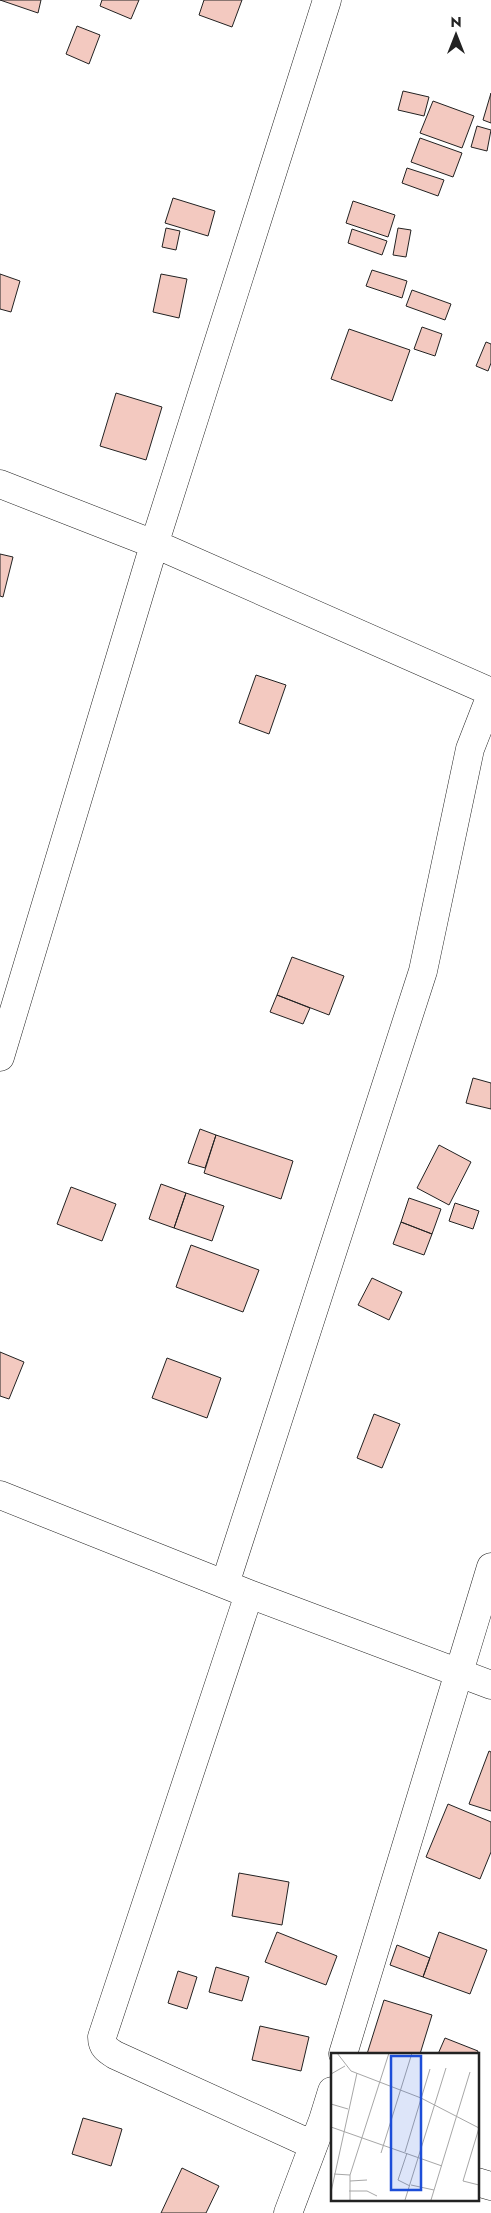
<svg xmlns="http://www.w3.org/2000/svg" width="491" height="2213" viewBox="0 0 491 2213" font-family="Jost,sans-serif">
	<rect width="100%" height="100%" fill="#fff"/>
	<path fill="#f3c9c0" stroke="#222" d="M0,0h41l-3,13z
		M102,0h37l-8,19 -31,-13z
		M204,0h38l-10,27 -33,-12z
		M77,26l23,9 -11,29 -23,-10z
		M403,91l26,6 -5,19 -26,-6z
		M491,93v30l-8,-3z
		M433,101l41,15 -12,32 -42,-15z
		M477,126l14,4 -4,21 -16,-4z
		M420,138l42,15 -9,24 -42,-15z
		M407,168l37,12 -6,16 -36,-13z
		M173,198l42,13 -7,25 -43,-13z
		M353,201l42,14 -7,22 -42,-14z
		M166,228l14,3 -4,19 -14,-3z
		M398,228l13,2 -5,27 -13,-2z
		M352,229l35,12 -5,14 -34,-12z
		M372,270l35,11 -5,17 -36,-12z
		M0,274l20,7 -9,31 -11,-3z
		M161,274l26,5 -8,39 -26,-6z
		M412,290l39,14 -6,16 -39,-14z
		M422,327l20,7 -7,22 -21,-7z
		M349,329l61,21 -18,51 -61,-22z
		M486,342l5,2v19l-3,8 -12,-5z
		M116,393l46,14 -16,53 -46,-14z
		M0,554l13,3 -10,40 -3,-1z
		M256,675l30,10 -17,49 -30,-11z
		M292,957l52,19 -15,39 -52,-20z
		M277,995l33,13 -7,16 -33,-12z
		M473,1078l18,5v26l-25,-6z
		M200,1129l16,6 -11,33 -17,-5z
		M216,1135l77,26 -12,38 -77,-26z
		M439,1145l32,17 -22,43 -32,-17z
		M161,1184l25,9 -12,35 -25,-9z
		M71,1187l45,17 -14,37 -45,-17z
		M186,1193l38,13 -12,35 -38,-13z
		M409,1198l32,11 -9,25 -31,-12z
		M455,1203l24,8 -6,18 -24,-8z
		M401,1222l31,12 -8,21 -31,-11z
		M191,1245l68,25 -16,42 -67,-25z
		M372,1278l30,14 -13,28 -31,-15z
		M0,1352l24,10 -15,37 -9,-3z
		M167,1358l54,20 -14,40 -55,-20z
		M374,1414l26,10 -18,44 -25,-10z
		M489,1751l2,1v59l-22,-7z
		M448,1804l43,18v30l-11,27 -54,-22z
		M239,1873l50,9 -7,43 -50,-9z
		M277,1932l60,24 -11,29 -61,-23z
		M439,1932l48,18 -17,44 -47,-17z
		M397,1945l33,13 -7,19 -33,-12z
		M216,1967l33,10 -7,24 -33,-9z
		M178,1971l19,6 -10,32 -19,-6z
		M384,2000l48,15 -12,39h-53z
		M260,2026l49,11 -8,34 -49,-11z
		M445,2038l33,13 -1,3h-39z
		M83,2118l39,11 -11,37 -39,-12z
		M182,2168l37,18 -13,27h-45z"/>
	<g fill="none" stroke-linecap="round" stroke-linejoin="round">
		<g stroke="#222" stroke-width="29">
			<path id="minor" d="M0,484l164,64 327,144
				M0,1057l154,-512 173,-545
				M0,1495l249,99 242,91
				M225,1584l198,-613 47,-222 21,-54
				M249,1594l-147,443c0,10 5,13 13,18l198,90
				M343,2054l148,-487
				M477,2182l14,4
				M288,2213l35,-93 9,-29"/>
		</g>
		<use href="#minor" stroke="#fff" stroke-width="28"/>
	</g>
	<g transform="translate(331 2053)">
		<rect width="148" height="148" fill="#fff"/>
		<path fill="none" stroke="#a7a7a7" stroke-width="1" d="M6,0l14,18 70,27 58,30 -16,53 16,4M0,21l14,-8M0,51l17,5M0,74l111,39M74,99l25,-83M50,100l31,-100M76,100l-9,27 12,6M3,121l16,1M19,128l17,-1M80,132l23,5M18,138h18l10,5M0,139l26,-119M19,147v-25l39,-122M74,147l41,-132M100,147l39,-128"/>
		<path fill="#1d4ed8" fill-opacity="0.15" stroke="#1d4ed8" stroke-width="2.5" d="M60,3h30v134h-30z"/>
		<rect width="148" height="148" fill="none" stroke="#222" stroke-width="2.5"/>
	</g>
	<g transform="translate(456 35)" stroke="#ffffff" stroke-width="4" paint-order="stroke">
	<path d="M0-4L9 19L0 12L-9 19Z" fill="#222222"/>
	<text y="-8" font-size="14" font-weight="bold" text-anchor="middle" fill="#222222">N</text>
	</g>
</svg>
